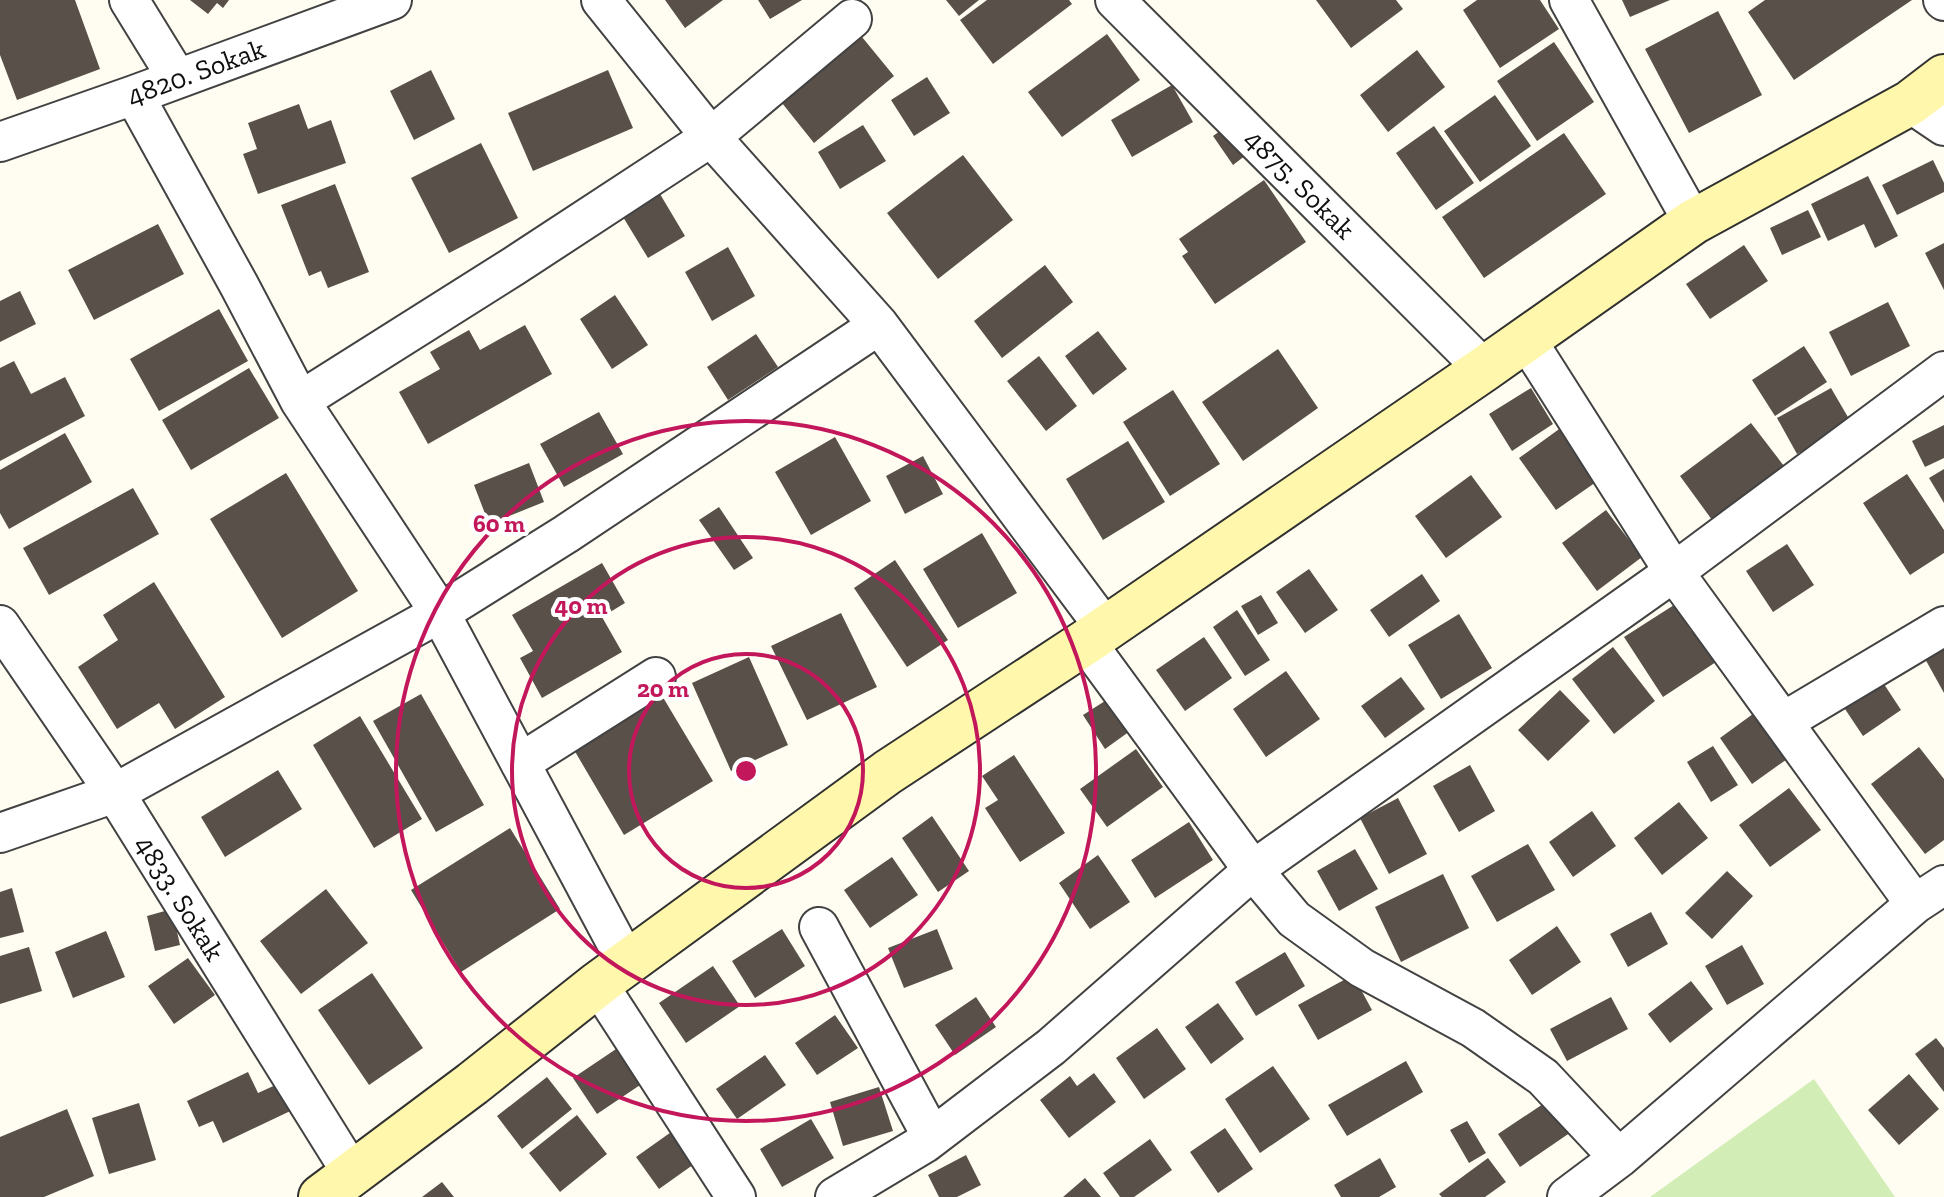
<svg xmlns="http://www.w3.org/2000/svg" width="1944" height="1197" viewBox="0 0 1944 1197" font-family="'Zilla Slab',serif">
	<rect width="100%" height="100%" fill="#fffdf1"/>
	<path fill="#d2eeb6" d="M1814,1079l81,118h-245z"/>
	<path fill="#59504a" d="M0,0h75l25,69 -83,31 -17,-45z
		M190,0h39l-6,8 -6,-5 -9,11z
		M665,0h58l-38,28z
		M758,0h44l-32,19z
		M946,0h33l-20,16z
		M987,0h82l3,4 -79,60 -33,-44z
		M1316,0h80l7,9 -52,39z
		M1477,0h63l19,29 -59,39 -37,-58z
		M1622,0h48l-40,17z
		M1765,0h147l-118,80 -46,-68z
		M1718,11l44,84 -73,38 -44,-84z
		M1107,34l33,46 -78,57 -34,-45z
		M862,37l32,39 -80,67 -32,-40z
		M1554,42l40,60 -57,39 -40,-60z
		M1417,50l28,37 -57,45 -28,-37z
		M431,70l24,49 -41,21 -24,-49z
		M608,70l25,58 -100,43 -25,-58z
		M927,77l23,36 -36,23 -23,-36z
		M1172,85l21,37 -61,35 -21,-37z
		M1495,95l36,51 -51,36 -36,-51z
		M299,104l9,25 23,-9 15,43 -88,31 -15,-40 14,-5 -9,-26z
		M863,125l23,36 -46,28 -22,-37z
		M1227,126l19,29 -13,10 -20,-29z
		M1434,126l40,57 -38,27 -40,-57z
		M1564,133l42,61 -122,84 -42,-61z
		M481,143l37,75 -69,35 -38,-75z
		M963,155l50,65 -75,59 -51,-66z
		M1933,160l11,23v9l-47,23 -15,-30z
		M1868,176l30,60 -23,12 -11,-24 -36,17 -17,-37z
		M1264,180l42,62 -91,62 -33,-48 6,-4 -9,-13z
		M335,184l34,88 -41,16 -7,-17 -12,5 -28,-71z
		M657,189l28,47 -37,22 -28,-46z
		M1808,210l13,27 -39,18 -12,-27z
		M158,224l26,50 -90,46 -26,-50z
		M1944,243v47l-19,-37z
		M1744,245l24,36 -58,38 -24,-35z
		M728,247l27,49 -43,25 -27,-49z
		M1045,265l28,37 -71,56 -28,-37z
		M20,291l16,33 -36,18v-41z
		M615,295l33,50 -36,24 -32,-50z
		M1888,302l22,44 -59,30 -22,-44z
		M219,309l29,52 -89,50 -29,-52z
		M525,325l27,49 -124,70 -29,-52 41,-23 -10,-17 39,-22 11,20z
		M1098,331l29,38 -34,26 -28,-39z
		M756,334l22,33 -50,33 -21,-33z
		M1804,346l23,36 -52,34 -23,-36z
		M1278,349l40,59 -75,53 -41,-59z
		M1039,356l38,50 -31,25 -39,-50z
		M14,361l17,33 34,-17 20,39 -85,45v-93z
		M249,368l30,50 -88,52 -29,-50z
		M1531,388l22,36 -41,27 -23,-37z
		M1831,388l21,36 -55,30 -20,-36z
		M1173,390l47,74 -50,32 -47,-74z
		M599,412l24,42 -59,33 -24,-43z
		M1751,423l36,47 -72,54 -35,-48z
		M1944,425v33l-19,9 -13,-26z
		M1562,427l37,53 -43,30 -37,-52z
		M65,433l27,49 -83,47 -9,-16v-43z
		M835,437l36,64 -60,34 -36,-63z
		M1128,441l37,61 -62,38 -37,-61z
		M923,456l20,38 -38,20 -19,-38z
		M529,463l15,39 -55,22 -15,-39z
		M1944,469v34l-15,-25z
		M286,473l72,118 -76,47 -72,-119z
		M1907,474l37,56v23l-34,22 -47,-72z
		M1471,475l31,42 -56,41 -31,-42z
		M133,488l26,46 -110,61 -26,-47z
		M719,507l34,51 -19,12 -35,-50z
		M1606,510l36,47 -45,34 -35,-48z
		M982,533l35,60 -59,35 -35,-59z
		M1787,544l27,41 -41,27 -27,-41z
		M895,560l53,80 -41,27 -53,-79z
		M602,563l23,40 -23,14 20,35 -80,46 -22,-40 13,-7 -21,-36z
		M1309,569l29,41 -33,23 -29,-41z
		M1422,574l18,27 -51,36 -19,-27z
		M154,582l71,115 -50,32 -16,-26 -42,26 -39,-62 40,-27 -15,-25z
		M1261,595l17,28 -20,12 -17,-29z
		M1674,605l17,26 12,-8 22,33 -62,41 -39,-60z
		M1237,610l33,50 -25,16 -32,-49z
		M841,613l36,74 -70,33 -36,-74z
		M1459,614l33,54 -51,31 -33,-54z
		M1944,634v59l-25,-45z
		M1204,637l28,41 -47,33 -29,-41z
		M1613,647l42,54 -41,33 -42,-55z
		M749,657l39,88 -57,26 -39,-88z
		M1286,671l34,48 -54,38 -33,-48z
		M1401,677l24,32 -40,29 -24,-32z
		M1880,678l21,32 -38,26 -22,-33z
		M658,689l55,92 -89,54 -54,-92z
		M1560,690l30,31 -42,40 -30,-31z
		M421,694l63,111 -48,27 -63,-111z
		M1116,694l21,32 -32,23 -22,-34z
		M1757,711l33,46 -38,27 -32,-46z
		M360,716l62,103 -48,29 -61,-103z
		M1713,746l25,39 -27,17 -24,-40z
		M1919,747l25,32v61l-19,14 -54,-70z
		M1136,749l27,38 -56,40 -27,-38z
		M1014,755l51,78 -45,29 -35,-54 13,-8 -16,-24z
		M1470,765l25,46 -36,21 -26,-46z
		M278,770l24,39 -77,48 -24,-40z
		M1789,788l32,42 -51,37 -31,-42z
		M1398,798l29,56 -38,20 -29,-56z
		M1679,802l29,36 -46,37 -28,-37z
		M1592,811l24,35 -43,31 -24,-35z
		M932,816l37,55 -31,21 -36,-54z
		M1189,822l24,38 -58,38 -24,-38z
		M510,828l50,81 -99,63 -50,-82z
		M1528,844l27,46 -58,32 -26,-46z
		M1355,849l23,40 -39,22 -22,-40z
		M1098,855l32,47 -40,27 -31,-46z
		M892,857l26,38 -48,33 -26,-38z
		M1727,871l26,25 -41,43 -27,-26z
		M1443,874l26,54 -68,34 -26,-55z
		M12,888l12,44 -24,6v-46z
		M326,889l42,54 -67,51 -41,-53z
		M172,909l8,36 -25,6 -8,-35z
		M1651,912l17,32 -40,23 -18,-33z
		M1557,926l24,36 -49,33 -23,-35z
		M782,929l23,37 -50,32 -23,-37z
		M937,929l16,40 -49,19 -16,-40z
		M106,931l19,46 -52,21 -18,-46z
		M1742,945l22,39 -37,21 -22,-39z
		M29,947l13,44 -42,13v-48z
		M1285,952l20,34 -49,30 -21,-34z
		M188,958l27,37 -41,29 -26,-38z
		M713,966l27,40 -54,37 -27,-40z
		M372,973l51,75 -54,37 -51,-75z
		M1353,975l19,35 -54,30 -20,-35z
		M1691,981l22,28 -43,34 -22,-29z
		M976,997l20,30 -41,28 -20,-30z
		M1611,997l17,32 -61,32 -17,-32z
		M1218,1003l26,36 -33,25 -26,-37z
		M835,1015l23,33 -41,27 -22,-32z
		M1157,1028l29,41 -42,30 -28,-41z
		M1936,1038l8,10v44l-29,-38z
		M625,1043l24,36 -52,35 -24,-36z
		M765,1055l21,30 -49,34 -21,-30z
		M1406,1061l17,31 -76,44 -19,-31z
		M1273,1066l37,53 -50,34 -35,-54z
		M248,1072l10,21 33,-15 12,27 -80,38 -10,-22 -14,6 -12,-26z
		M1094,1073l22,29 -47,36 -29,-38 30,-24 7,10z
		M1909,1074l30,35 -40,36 -31,-35z
		M547,1077l25,32 -50,40 -25,-33z
		M879,1087l14,44 -50,15 -13,-44z
		M1555,1096l22,32 -57,39 -22,-33z
		M139,1103l17,57 -47,14 -17,-56z
		M67,1109l27,67 -50,21h-44v-60z
		M577,1115l30,39 -47,38 -31,-39z
		M811,1119l23,39 -52,29 -22,-38z
		M1467,1121l19,32 -17,10 -19,-33z
		M1225,1128l28,41 -35,24 -28,-41z
		M674,1130l23,32 -38,27 -23,-32z
		M1150,1139l22,31 -38,27h-14l-17,-24z
		M966,1155l15,30 -24,12h-18l-11,-22z
		M1380,1158l16,29 -17,10h-38l-7,-12z
		M1488,1158l18,24 -21,15h-43l-3,-3z
		M1085,1178l16,19h-38z
		M442,1182l12,15h-32z"/>
	<g fill="none" stroke-linecap="round" stroke-linejoin="round">
		<g stroke="#424242" stroke-width="42">
			<path id="street" d="M129,0l48,78
				M601,0l110,137 168,188 226,303
				M1115,0l369,369
				M1569,0l124,222
				M1943,0l1,1
				M134,95l105,190 61,116 140,212 187,350
				M1910,103l34,23
				M0,142l134,-47 258,-95
				M1526,339l148,233 241,332
				M300,401l214,-135 197,-129 141,-118
				M0,625l115,168 238,382
				M1086,642l167,228 41,49 68,49 111,60 70,49 76,81
				M1783,722l161,-96
				M520,763l136,-86
				M0,833l115,-40 325,-180 126,-79 313,-209
				M819,927l113,210
				M598,984l138,213
				M835,1197l90,-54 126,-96 202,-177 421,-298 270,-201
				M1567,1197l52,-39 296,-254 29,-19"/>
		</g>
		<g stroke="#313131" stroke-width="48">
			<path id="secondary" d="M321,1197l151,-113 126,-100 290,-212 198,-130 398,-273 209,-147 217,-119 34,-26"/>
		</g>
		<use href="#street" stroke="#fff" stroke-width="38"/>
		<use href="#secondary" stroke="#fff8ac" stroke-width="44"/>
	</g>
	<g fill="none" stroke="#c2185b" stroke-width="4">
		<circle cx="746" cy="771" r="117"/>
		<circle cx="746" cy="771" r="234"/>
		<circle cx="746" cy="771" r="350"/>
	</g>
	<g text-anchor="middle" dominant-baseline="central" stroke-width="8" stroke-linejoin="round" paint-order="stroke">
		<g font-size="28" fill="#0f0f0f" stroke="#fff">
			<text transform="translate(196 72) rotate(-20)">4820. Sokak</text>
			<text transform="translate(1300 184) rotate(45)">4875. Sokak</text>
			<text transform="translate(180 898) rotate(58)">4833. Sokak</text>
		</g>
	</g>
	<circle cx="746" cy="771" r="12" fill="#c2185b" stroke="#fff" stroke-width="4"/>
	<g font-size="24" text-anchor="middle" font-weight="bold" fill="#c2185b" stroke="#fff" stroke-width="8" stroke-linejoin="round" paint-order="stroke">
		<text x="499" y="532">60 m</text>
		<text x="581" y="614">40 m</text>
		<text x="663" y="697">20 m</text>
	</g>
</svg>
